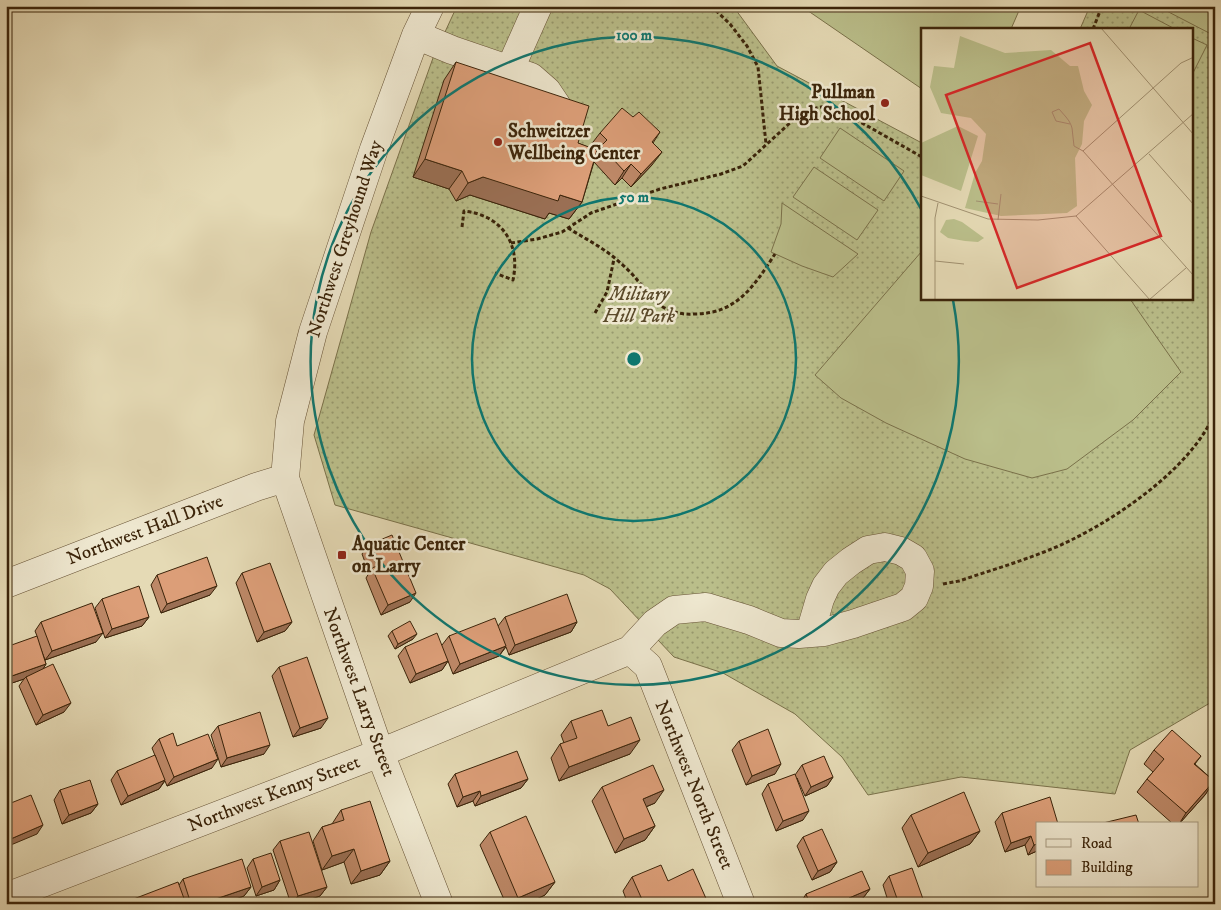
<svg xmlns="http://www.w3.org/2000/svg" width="1221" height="910" viewBox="0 0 1221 910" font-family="'IM FELL DW Pica',serif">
	<defs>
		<pattern id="grass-dots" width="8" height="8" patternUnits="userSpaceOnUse" patternTransform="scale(1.25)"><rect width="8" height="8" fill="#babe8a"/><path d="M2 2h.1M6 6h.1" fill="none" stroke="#989a6f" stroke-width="1.8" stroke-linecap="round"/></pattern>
	</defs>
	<rect width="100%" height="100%" fill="#e5dab5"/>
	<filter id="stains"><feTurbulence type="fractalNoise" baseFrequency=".004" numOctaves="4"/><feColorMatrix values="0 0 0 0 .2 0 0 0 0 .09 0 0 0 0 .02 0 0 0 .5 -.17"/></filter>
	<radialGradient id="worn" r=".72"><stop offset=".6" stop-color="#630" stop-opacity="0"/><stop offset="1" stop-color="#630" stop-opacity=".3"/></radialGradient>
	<path fill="url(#grass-dots)" stroke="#7a714a" d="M457,6h276l44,60 143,76 2,-1v158h270v-270h-112l10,-23h125v694l-85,50 -15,44 -154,-17 -93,18 -26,-38 -47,-43 -72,-41 -49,-16 -64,-68 -26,-14 -249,-70 -21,-70 57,-203 62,-174z"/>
	<path fill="#babe8a" stroke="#7a714a" d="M801,6h220l-10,23h-89v60z
		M1157,6h58v26l-2,3z
		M1139,10l36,19h-46z
		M1192,38l15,7 -15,30z
		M840,128l64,43 -20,30 -64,-43z
		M814,167l64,43 -21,30 -64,-43z
		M782,203l76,51 -25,23 -31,-11 -31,-14 10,-28z
		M922,251v48h208l51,73 -48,48 -66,49 -35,9 -67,-19 -79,-36 -45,-25 -26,-23z"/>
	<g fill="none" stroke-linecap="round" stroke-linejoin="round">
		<g stroke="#665235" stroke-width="29">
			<path id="minor" d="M430,6l-14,29 -42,114 -61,183 -23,89 -5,57 95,275 59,151
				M416,35l36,15 79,27 16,14 10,15
				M510,69l28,-63
				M6,584l250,-97 29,-9
				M630,650l25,-27 19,-13 32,-3 43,13 32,13 18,1 25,-2 29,-8 50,-17 11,-9 5,-12 1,-15 -7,-13 -12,-7 -16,-4 -17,3 -17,11 -15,12 -10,13 -6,13 -10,34
				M6,897l374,-144 250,-103 18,16 93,238"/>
		</g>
		<path stroke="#3b240a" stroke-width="3" stroke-dasharray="4 2.5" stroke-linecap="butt" d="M711,6l19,18 17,22 11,21 8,77
			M1093,29l9,-23
			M462,227l2,-16c37,4 57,32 49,69l-18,-7
			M568,228c16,10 34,19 48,31 8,7 16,14 22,22 8,8 13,19 23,25 10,6 21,9 33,8 43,0 60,-28 81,-60
			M511,243l26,-4 25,-7 29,-19 69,-24 61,-15 22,-8 48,-44 19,-13 17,-3 14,5 81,46
			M595,313l12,-21 7,-33
			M943,584l16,-3c30,-10 60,-19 90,-31 57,-23 143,-80 166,-138"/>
		<use href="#minor" stroke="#eee7cf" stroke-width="28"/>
	</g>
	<path fill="#bd8867" stroke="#3b240a" d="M456,62l122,81 14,6 -2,-3 10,-13 33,-16 27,15 -7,11 -1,22 -21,22 -9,-9 -7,7 -21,-23 -12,40 -13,17 -20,-6 -4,6 -75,-24 -14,6 -7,-12 -36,-12 31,-97z
		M368,545l42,57 -29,13 -15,-37 3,-5 -7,-19z
		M242,573l50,49 -7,9 -28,11 -21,-59z
		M157,575l53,20 -49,18 -10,-28z
		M102,599l47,18 -7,9 -37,12 -10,-30z
		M505,617l72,5 -6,10 -62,23 -3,-8 -7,9 -46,18 -5,-13 -6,9 -32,13 -12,-27 7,-9 37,-2 7,-9 49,-10z
		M41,622l55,20 -51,18 -6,-16 7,20 -3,5 21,43 -28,13 -17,-39 5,-7 -18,6 31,-49 -2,-5z
		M392,631l21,8 -18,10 -7,-13z
		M279,667l42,61 -28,9 -21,-61z
		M571,721l37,5 22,28 -71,27 -8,-23 9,-14 4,-1 -3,-8z
		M218,726l46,28 -43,13 -10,-32z
		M159,739l18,7 35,22 -45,18 -2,-5 -6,8 -38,16 -10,-25 6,-9 39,-13 -4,-10z
		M739,741l36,33 -29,11 -14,-35z
		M1154,750l47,6 -6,8 19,17 -9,14 -26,29h-6l-36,-32 10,-13 6,-7 -9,-8z
		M802,765l31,12 -6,9 -22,10 -8,-18 6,42 -27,11 -14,-37 6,-10 27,-9z
		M455,774l73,5 -7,9 -46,18 -2,-5 -16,6 -9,-23z
		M602,787l53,16 -9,4 9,19 -10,14 -30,13 -23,-52z
		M60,790l38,14 -7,9 -29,11 -8,-24z
		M341,810l49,51 -10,14 -29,9 -7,-22 -22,8 -9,-29 9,-14 10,-3z
		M1002,813l56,11 -21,27 -9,4 -3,-10 -20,7 -10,-30z
		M911,815l69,16 -10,13 -52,23 -16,-39z
		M490,832l65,50 -10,13 -19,9h-20l-26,-59z
		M803,837l34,25 -7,10 -18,8 -15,-34z
		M280,841l47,46 -7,9 -24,8h-5l-18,-54z
		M253,859l27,21 -6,10 -18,6 -9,-28z
		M889,876l34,23 -4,5h-30l-6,-19z
		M632,877l36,4 40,22 -1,1h-79l-5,-13z
		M183,879l68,8 -7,9 -22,8h-93l2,-4 48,-15z
		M870,889l-7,9 -12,6h-51l6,-10z"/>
	<path fill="#9a6f54" stroke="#3b240a" d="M662,152l-10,13 -21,22 10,-13z
		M425,159l37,12 -13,18 -36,-12z
		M631,164l-9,14 -7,7 9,-14z
		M483,177l77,18 22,7 -13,17 -20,-6 -4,6 -75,-24 -14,6 12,-18z
		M217,586l-7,9 -49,18 6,-9z
		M416,593l-6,9 -29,13 7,-10z
		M149,617l-7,9 -37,12 7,-9z
		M292,622l-7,9 -28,11 7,-10z
		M577,622l-6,10 -62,23 6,-10z
		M103,633l-7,9 -51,18 7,-9z
		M417,634l-4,5 -18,10 3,-5z
		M506,646l-7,10 -46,18 7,-10z
		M448,661l-6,9 -32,13 6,-9z
		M46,664l-6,10 -14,3 -2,2 -18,6v-7z
		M71,703l-7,9 -28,13 7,-10z
		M328,718l-7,10 -28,9 7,-9z
		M640,740l-10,14 -71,27 10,-14z
		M270,745l-6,9 -43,13 6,-9z
		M218,759l-6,9 -45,18 7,-9z
		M781,764l-6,10 -29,11 6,-9z
		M833,777l-6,9 -22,10 6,-9z
		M528,779l-7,9 -46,18 6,-10z
		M165,780l-6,9 -38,16 7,-9z
		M1214,781l-9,14 -26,29 7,-11z
		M664,790l-9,13 -22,9 10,-13z
		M480,791l-7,10 -16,6 6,-10z
		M98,804l-7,9 -29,11 7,-9z
		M809,811l-6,9 -27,11 7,-10z
		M43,825l-6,9 -31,13v-6z
		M655,826l-10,14 -30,13 9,-14z
		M980,831l-10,13 -52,23 10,-14z
		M1031,836l-6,9 -20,7 6,-9z
		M1037,844v7l-9,4 6,-10z
		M354,849l-10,13 -22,8 10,-14z
		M390,861l-10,14 -29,9 10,-13z
		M837,862l-7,10 -18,8 6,-9z
		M280,880l-6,10 -18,6 6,-9z
		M555,882l-10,13 -19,9h-12l4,-6z
		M251,887l-7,9 -22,8h-21z
		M327,887l-7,9 -24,8h-4l6,-8z
		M870,889l-7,9 -12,6 -2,-6z
		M923,899l-4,5h-11z"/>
	<path fill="#dc9e78" stroke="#3b240a" d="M456,62l133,44 -11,37 19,7 -15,52 -22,-7 -2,6 -75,-24 -15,6 -6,-12 -37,-12z
		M622,108l11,9 6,-5 21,20 -8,10 10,10 -21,22 -10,-10 -7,7 -23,-25 6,-6 -7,-7z
		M392,535l24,58 -28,12 -16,-37 5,-2 -9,-21z
		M207,557l10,29 -50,18 -10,-29z
		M270,563l22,59 -28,10 -22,-59z
		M139,586l10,31 -37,12 -10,-30z
		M567,594l10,28 -62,23 -10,-28z
		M92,603l11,30 -51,18 -11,-29z
		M495,618l11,28 -46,18 -11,-28z
		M410,621l7,13 -19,10 -6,-13z
		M437,633l11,28 -32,13 -11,-27z
		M37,636l9,28 -40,14v-31z
		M307,657l21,61 -28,10 -21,-61z
		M53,664l18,39 -28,12 -17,-38z
		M602,710l6,16 23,-9 9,23 -71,27 -9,-23 17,-6 -6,-17z
		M260,712l10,33 -43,13 -9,-32z
		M768,729l13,35 -29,12 -13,-35z
		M1172,730l29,26 -7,8 20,17 -28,32 -39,-34 17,-20 -10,-9z
		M173,733l4,13 31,-12 10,25 -44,18 -15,-38z
		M517,751l11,28 -47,17 -1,-5 -17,6 -8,-23z
		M155,755l10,25 -37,16 -11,-25z
		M824,756l9,21 -22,10 -9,-22z
		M653,765l11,25 -21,9 12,27 -31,13 -22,-52z
		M795,774l14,37 -26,10 -15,-37z
		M90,780l8,24 -29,11 -9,-25z
		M964,792l16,39 -52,22 -17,-38z
		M31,795l12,30 -37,16v-36z
		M1050,797l8,27h-21v20l-3,1 -3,-9 -20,7 -9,-30z
		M370,801l20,60 -29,10 -7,-22 -22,7 -10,-29 22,-7 -3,-10z
		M1136,815l3,9h-40z
		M526,816l29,66 -37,16 -28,-66z
		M822,829l15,33 -19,9 -15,-34z
		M309,832l18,55 -29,9 -18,-55z
		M271,853l9,27 -18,7 -9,-28z
		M242,859l9,28 -50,17h-10l-8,-25z
		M661,865l7,16 25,-12 15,34 -2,1h-36l-1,-2 -5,2h-20l-12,-27z
		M912,868l11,31 -15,5h-9l-10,-28z
		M862,871l8,18 -21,9 2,6h-41l-4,-10z
		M178,882l8,22h-53l-2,-4z"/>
	<g fill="none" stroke="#0f766e" stroke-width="2.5">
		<circle cx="634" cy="359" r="162"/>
		<path d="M953 300A324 324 0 1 1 921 209"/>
	</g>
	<g fill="#8f2418" stroke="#eee7cf" stroke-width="2">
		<circle cx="885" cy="103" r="5"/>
		<circle cx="498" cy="142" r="5"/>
		<rect x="337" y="550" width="10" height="10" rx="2.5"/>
	</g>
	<g text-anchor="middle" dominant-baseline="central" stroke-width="5" stroke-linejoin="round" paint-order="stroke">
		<g font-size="19" font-weight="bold" fill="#3b240a" stroke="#eee7cf" text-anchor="start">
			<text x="875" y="92" text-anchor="end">Pullman<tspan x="875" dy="22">High School</tspan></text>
			<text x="508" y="131">Schweitzer<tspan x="508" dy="22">Wellbeing Center</tspan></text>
			<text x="352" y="544">Aquatic Center<tspan x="352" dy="22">on Larry</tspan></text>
		</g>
		<g font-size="19" fill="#3b240a" stroke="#eee7cf">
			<text transform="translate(345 239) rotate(-72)">Northwest Greyhound Way</text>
			<text transform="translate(145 530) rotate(-21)">Northwest Hall Drive</text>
			<text transform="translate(359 692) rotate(70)">Northwest Larry Street</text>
			<text transform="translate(694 785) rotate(68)">Northwest North Street</text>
			<text transform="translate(274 794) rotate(-21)">Northwest Kenny Street</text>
		</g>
		<g font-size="19" font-style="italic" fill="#5b4a2a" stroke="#eee7cf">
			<text x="639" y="294">Military<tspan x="639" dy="22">Hill Park</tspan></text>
		</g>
	</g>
	<g transform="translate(921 28)">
		<rect width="272" height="272" fill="#e5dab5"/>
		<path d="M39,8l45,17 46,-3 19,16h8l6,25 8,14 -8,16 -2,23 -7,14 2,48 -10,7 -66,3 -36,-8 10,-35 7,-12 4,-27 -15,-16 -30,-5 -11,-26 4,-21 20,2z" fill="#babe8a"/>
		<path d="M33,191l8,3 22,16 -6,4 -13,-1 -17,-3 -8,-6 6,-12z" fill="#babe8a"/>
		<path d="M86,52l26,17 -4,41 -44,-20 -1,-3zM37,98l20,10 -17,55 -40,-16v-32z" fill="#babe8a"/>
		<path fill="none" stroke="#a19171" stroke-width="1" d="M180,0l93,107M273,29l-13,6 -98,88 111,125M149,96l-14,-3 -4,-9 7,-3 7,8 3,4 2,4 1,3 2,18 9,5M228,126l45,51M0,168l67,23 50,1 38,-4 118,-103M55,173l22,3M155,188l74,84M77,192l3,-26M14,233l29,3M14,272v-82l3,-15M228,272l37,-32"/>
		<path fill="#d62828" fill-opacity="0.15" stroke="#d62828" stroke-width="2.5" d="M169,15l71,193 -144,52 -71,-193z"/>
		<rect width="272" height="272" fill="none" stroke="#3b240a" stroke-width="2.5"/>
	</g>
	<circle cx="634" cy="359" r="8" fill="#0f766e" stroke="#eee7cf" stroke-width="2.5"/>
	<g font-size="15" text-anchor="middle" font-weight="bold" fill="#0f766e" stroke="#eee7cf" stroke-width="5" stroke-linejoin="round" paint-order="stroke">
		<text x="634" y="40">100 m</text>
		<text x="634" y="202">50 m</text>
	</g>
	<rect width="1221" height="910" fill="none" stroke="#e5dab5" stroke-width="25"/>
	<rect x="8" y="8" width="1206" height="895" fill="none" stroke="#3b240a" stroke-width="2.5"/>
	<rect x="12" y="12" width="1196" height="885" fill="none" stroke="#3b240a"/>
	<rect x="1036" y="822" width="162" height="65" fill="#eee7cf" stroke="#a69980"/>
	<rect x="1046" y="839" width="25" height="8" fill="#eee7cf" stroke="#a69980"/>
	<text x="1081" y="848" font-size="15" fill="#3b240a">Road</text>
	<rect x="1046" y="860" width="25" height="15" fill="#dc9e78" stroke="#a69980"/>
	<text x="1081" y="872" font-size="15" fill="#3b240a">Building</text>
	<rect width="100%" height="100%" filter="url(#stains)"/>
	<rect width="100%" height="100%" fill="url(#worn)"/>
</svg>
